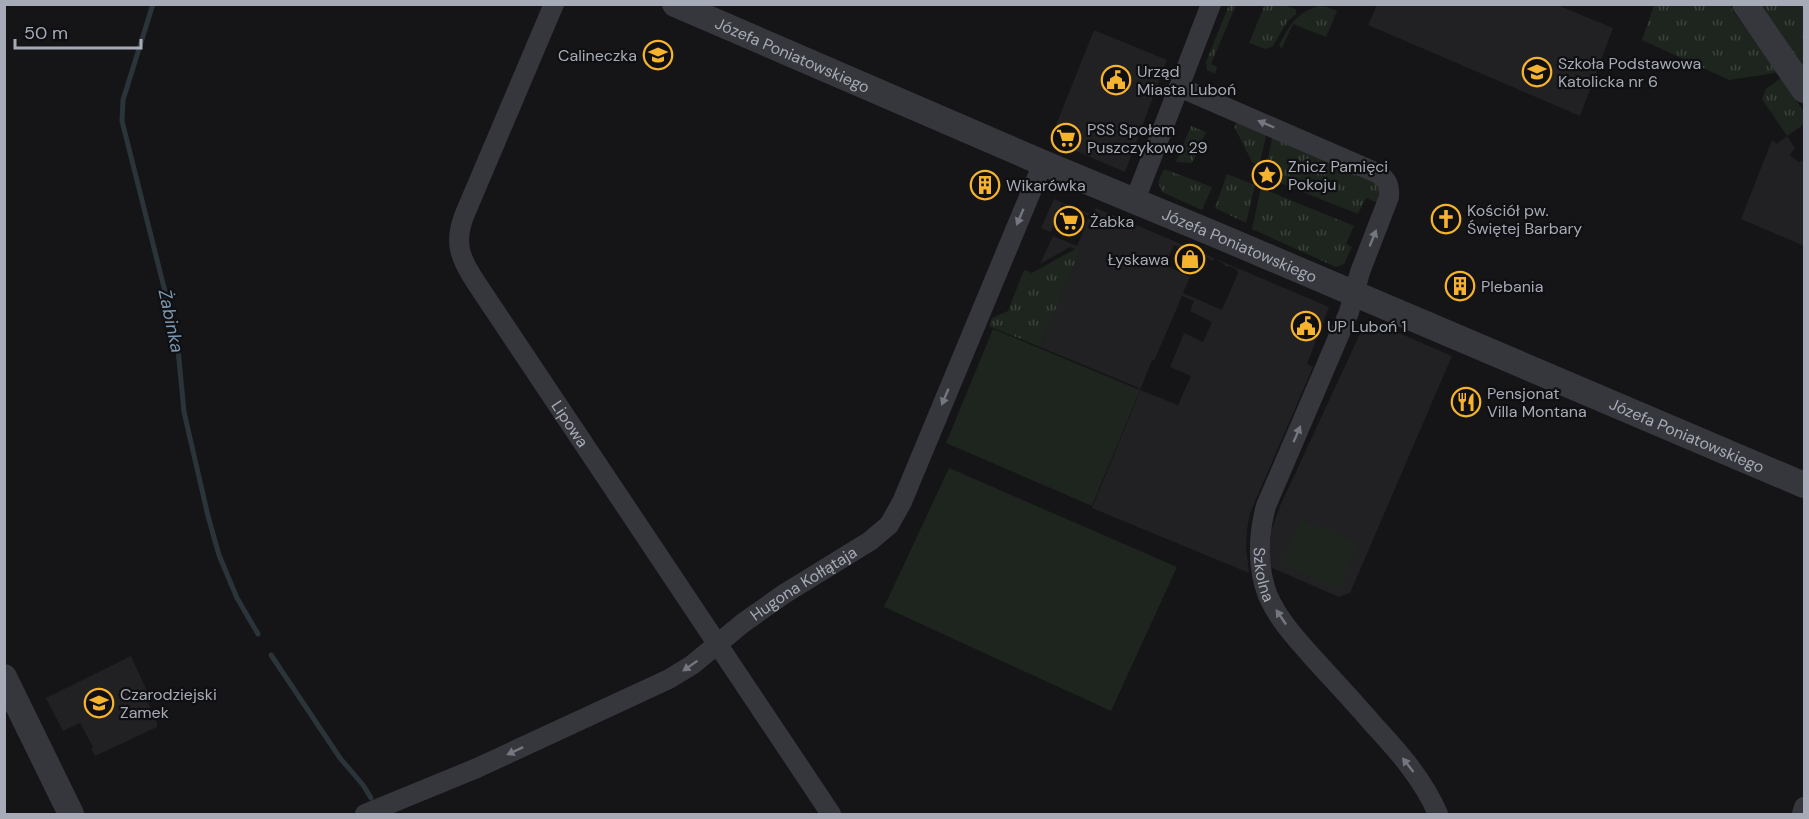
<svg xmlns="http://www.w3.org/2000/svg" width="1809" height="819" viewBox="0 0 1809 819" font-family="'DM Sans',sans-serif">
	<defs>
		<pattern id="grass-tufts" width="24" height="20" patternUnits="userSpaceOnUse" patternTransform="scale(1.5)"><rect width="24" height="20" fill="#1d251e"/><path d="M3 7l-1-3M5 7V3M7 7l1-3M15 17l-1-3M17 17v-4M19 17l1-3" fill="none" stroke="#3b423c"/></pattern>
	</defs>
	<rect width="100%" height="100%" fill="#151517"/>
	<path fill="#212124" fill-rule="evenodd" d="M1555,4l58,24 -33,88 -212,-91 9,-20z
		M1094,30l73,30 -42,112 -75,-32z
		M1787,136l8,12 -5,7 9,7 3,-2 2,3v83l-63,-27 31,-79 5,4z
		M1054,199l39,16 3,-7 233,99 -22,57 6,3 -63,146 -3,17 -1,16 3,27 -157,-65 48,-117 -1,-3 -99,-41 40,-96 -10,-4 -30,17 13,-28 24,10 12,-30 -27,-12 -11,28 -10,-4zM1174,245l25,11 4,-1 6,3 2,3 4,-2 9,5 2,3 3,-1 7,3 2,4 -16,37 -39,-17 7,-16 -25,-12zM1182,296l12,5 -4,10 22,11 -9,20 -19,-9 -14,34 21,9 -13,29 -38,-15 12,-30 2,1z
		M1371,321l81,35 -102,237 -11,4 -69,-30v-24l1,-12 9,-25 85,-183z
		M131,656l16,35 -3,2 13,30v4l-62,29 -4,-8 2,-1 -13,-24 -17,8 -17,-33z"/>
	<path fill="url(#grass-tufts)" d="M1265,4l18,1 13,4v5l-9,8 -14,24 -8,3 -16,-6z
		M1229,5h7l-25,59 6,3 -2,7 -8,-4 -1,-8z
		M1654,5h75l47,66 -1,2 -46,7 -87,-40z
		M1755,5h49v70z
		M1318,6l9,1 10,4 -11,26 -33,-13 -11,24 -3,-2c9,-19 17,-33 39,-40z
		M1781,78l23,34v12l-17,12 -25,-37 4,-10z
		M1237,122l29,13 -6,28 -4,1 -4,-2 -18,-36z
		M1191,126l15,6 -14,31 -16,-1z
		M1272,138l103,43c5,8 5,12 3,22l-12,-5 -8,16 -88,-35 2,-8 -6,-2z
		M1164,169l48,18 -10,23 -40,-18 -4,-10z
		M1227,174l28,11 -9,38 -31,-15z
		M1261,188l93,38 -8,18 6,3 -8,17 -8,3 -84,-38z
		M1075,249l5,2 -40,96 -51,-21 3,-8 16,-7 16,-41 8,3z"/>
	<path fill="#1d251e" d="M993,329l147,61 -48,116 -146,-63z
		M949,468l228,99 -66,144 -227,-104z
		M1301,519l57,25 -19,45 -57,-24z"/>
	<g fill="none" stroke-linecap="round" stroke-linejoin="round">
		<path stroke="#2b343b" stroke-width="5" d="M153,4l-30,96 -1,21 55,218 7,73 24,104 11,39 18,43 21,36
			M271,655l69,103 23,27 8,13"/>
		<g stroke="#36373c" stroke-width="20">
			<path id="s1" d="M554,4l-90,212c-10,27 -4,42 11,65l356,533"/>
			<path d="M1179,87l32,-83"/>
			<path id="s2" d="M1135,200l44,-113 198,86c10,6 13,12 12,24l-29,75 -11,40 -83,194c-8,29 -9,62 2,90 11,25 31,46 49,66 18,20 37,40 55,61 26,28 51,56 66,91"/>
			<path id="s3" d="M365,814l112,-46 192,-89 23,-14 51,-42 41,-29 86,-53 19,-16 13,-23 141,-339"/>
			<path d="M1802,814l2,-7"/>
		</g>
		<g stroke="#36373c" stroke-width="26">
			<path id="s4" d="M675,4l368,159 176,73 585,249"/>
			<path d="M1745,4l59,86"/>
			<path d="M4,677l67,137"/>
		</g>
	</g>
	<defs><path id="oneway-solid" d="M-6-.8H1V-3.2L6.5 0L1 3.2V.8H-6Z" transform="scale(1.5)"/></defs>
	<g fill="#747780">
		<use href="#oneway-solid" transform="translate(1266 124) rotate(-157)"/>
		<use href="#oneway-solid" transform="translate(1020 217) rotate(113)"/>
		<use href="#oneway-solid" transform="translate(1373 238) rotate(-68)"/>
		<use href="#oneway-solid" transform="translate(945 397) rotate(113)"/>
		<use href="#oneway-solid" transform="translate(1297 434) rotate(-67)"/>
		<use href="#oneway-solid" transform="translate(1281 617) rotate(-124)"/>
		<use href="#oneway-solid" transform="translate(690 666) rotate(145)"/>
		<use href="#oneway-solid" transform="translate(515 751) rotate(155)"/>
		<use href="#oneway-solid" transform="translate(1408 765) rotate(-128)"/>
	</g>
	<defs>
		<g id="school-ring" transform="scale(1.5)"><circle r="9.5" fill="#101012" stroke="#f6b32e" stroke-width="1.5"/><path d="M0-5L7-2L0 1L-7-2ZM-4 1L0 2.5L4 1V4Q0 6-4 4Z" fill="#f6b32e"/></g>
		<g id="civic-ring" transform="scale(1.5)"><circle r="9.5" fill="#101012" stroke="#f6b32e" stroke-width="1.5"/><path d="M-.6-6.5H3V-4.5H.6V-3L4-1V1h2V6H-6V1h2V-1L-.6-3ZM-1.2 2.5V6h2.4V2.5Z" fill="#f6b32e"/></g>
		<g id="supermarket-ring" transform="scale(1.5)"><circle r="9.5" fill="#101012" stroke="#f6b32e" stroke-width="1.5"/><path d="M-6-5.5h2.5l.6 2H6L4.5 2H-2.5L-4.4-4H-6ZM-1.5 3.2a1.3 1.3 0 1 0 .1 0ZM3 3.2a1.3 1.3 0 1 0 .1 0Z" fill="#f6b32e"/></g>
		<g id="sight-ring" transform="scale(1.5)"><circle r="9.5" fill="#101012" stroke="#f6b32e" stroke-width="1.5"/><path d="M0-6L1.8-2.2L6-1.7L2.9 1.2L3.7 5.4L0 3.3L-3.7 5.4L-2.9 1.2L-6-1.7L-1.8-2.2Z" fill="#f6b32e"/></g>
		<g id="building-ring" transform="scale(1.5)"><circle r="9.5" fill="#101012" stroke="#f6b32e" stroke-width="1.5"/><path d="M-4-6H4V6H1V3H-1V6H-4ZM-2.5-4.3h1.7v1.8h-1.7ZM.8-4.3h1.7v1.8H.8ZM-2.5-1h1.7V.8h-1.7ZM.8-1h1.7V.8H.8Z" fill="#f6b32e"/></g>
		<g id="church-ring" transform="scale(1.5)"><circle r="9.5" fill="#101012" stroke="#f6b32e" stroke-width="1.5"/><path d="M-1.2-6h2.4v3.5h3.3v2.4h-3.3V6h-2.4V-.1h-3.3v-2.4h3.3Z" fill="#f6b32e"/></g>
		<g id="shop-ring" transform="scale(1.5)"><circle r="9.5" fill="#101012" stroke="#f6b32e" stroke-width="1.5"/><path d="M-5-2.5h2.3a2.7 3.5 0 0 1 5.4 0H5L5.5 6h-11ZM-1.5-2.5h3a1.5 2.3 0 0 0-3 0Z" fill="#f6b32e"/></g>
		<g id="restaurant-ring" transform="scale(1.5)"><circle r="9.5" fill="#101012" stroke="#f6b32e" stroke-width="1.5"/><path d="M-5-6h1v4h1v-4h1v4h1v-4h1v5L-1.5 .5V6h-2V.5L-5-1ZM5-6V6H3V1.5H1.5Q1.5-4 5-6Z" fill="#f6b32e"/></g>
	</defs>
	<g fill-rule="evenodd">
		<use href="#school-ring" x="658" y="55"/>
		<use href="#school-ring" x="1537" y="72"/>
		<use href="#civic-ring" x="1116" y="80"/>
		<use href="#supermarket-ring" x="1066" y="138"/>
		<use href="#sight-ring" x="1267" y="175"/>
		<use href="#building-ring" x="985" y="185"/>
		<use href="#church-ring" x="1446" y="219"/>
		<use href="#supermarket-ring" x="1069" y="221"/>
		<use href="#shop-ring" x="1190" y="259"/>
		<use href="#building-ring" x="1460" y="286"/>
		<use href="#civic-ring" x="1306" y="326"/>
		<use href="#restaurant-ring" x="1466" y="402"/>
		<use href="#school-ring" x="99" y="703"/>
	</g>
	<g text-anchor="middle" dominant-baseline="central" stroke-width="4.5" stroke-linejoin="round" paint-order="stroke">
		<g font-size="16" fill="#a6abb7" stroke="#101012" text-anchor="start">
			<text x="637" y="55" text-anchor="end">Calineczka</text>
			<text x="1558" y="63">Szkoła Podstawowa<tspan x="1558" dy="18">Katolicka nr 6</tspan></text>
			<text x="1137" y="71">Urząd<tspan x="1137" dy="18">Miasta Luboń</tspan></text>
			<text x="1087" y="129">PSS Społem<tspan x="1087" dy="18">Puszczykowo 29</tspan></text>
			<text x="1288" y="166">Znicz Pamięci<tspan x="1288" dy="18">Pokoju</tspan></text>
			<text x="1006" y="185">Wikarówka</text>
			<text x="1467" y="210">Kościół pw.<tspan x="1467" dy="18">Świętej Barbary</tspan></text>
			<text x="1090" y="221">Żabka</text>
			<text x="1169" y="259" text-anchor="end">Łyskawa</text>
			<text x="1481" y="286">Plebania</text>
			<text x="1327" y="326">UP Luboń 1</text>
			<text x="1487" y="393">Pensjonat<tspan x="1487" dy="18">Villa Montana</tspan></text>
			<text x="120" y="694">Czarodziejski<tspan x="120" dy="18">Zamek</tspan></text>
		</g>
		<g font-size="16" fill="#a6abb7" stroke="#101012">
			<text stroke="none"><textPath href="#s4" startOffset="128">Józefa Poniatowskiego</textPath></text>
			<text stroke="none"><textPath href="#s4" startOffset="614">Józefa Poniatowskiego</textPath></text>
			<text stroke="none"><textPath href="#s1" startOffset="471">Lipowa</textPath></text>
			<text stroke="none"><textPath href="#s4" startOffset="1100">Józefa Poniatowskiego</textPath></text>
			<text stroke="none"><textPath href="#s2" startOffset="768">Szkolna</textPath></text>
			<text stroke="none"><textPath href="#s3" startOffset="498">Hugona Kołłątaja</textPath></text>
		</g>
		<g font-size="18" font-style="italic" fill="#7c99b3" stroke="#101012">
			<text transform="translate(171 321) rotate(78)">Żabinka</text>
		</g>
	</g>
	<rect width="1809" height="819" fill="none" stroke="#a6abb7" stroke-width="12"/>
	<path d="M15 39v9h126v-9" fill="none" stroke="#a6abb7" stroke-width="3"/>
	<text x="24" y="39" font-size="18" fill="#a6abb7" stroke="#101012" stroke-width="4.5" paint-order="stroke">50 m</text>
</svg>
